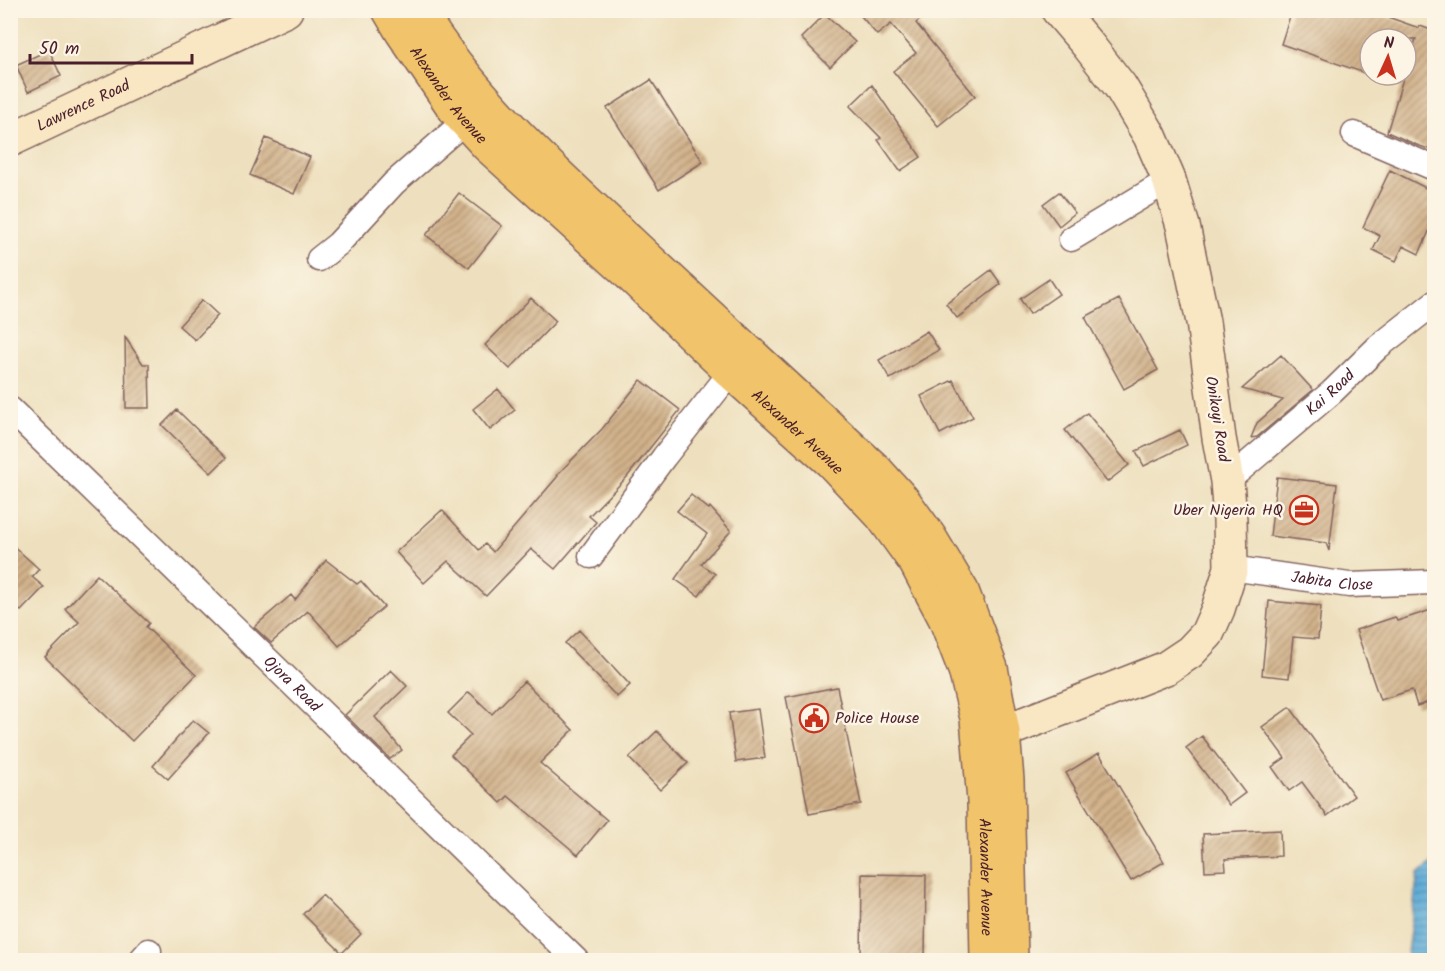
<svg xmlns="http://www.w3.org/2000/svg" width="1445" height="971" viewBox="0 0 1445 971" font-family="Kalam,sans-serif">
	<defs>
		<pattern id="water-rules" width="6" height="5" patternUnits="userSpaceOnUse" patternTransform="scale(1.5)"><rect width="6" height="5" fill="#5dacd7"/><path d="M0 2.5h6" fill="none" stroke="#4f8baf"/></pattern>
		<pattern id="building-hatch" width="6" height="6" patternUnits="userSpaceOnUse" patternTransform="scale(1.5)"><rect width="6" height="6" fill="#d1b28b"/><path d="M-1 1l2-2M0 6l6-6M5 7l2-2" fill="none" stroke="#ac9072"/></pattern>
	</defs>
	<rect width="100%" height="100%" fill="#fcf5e5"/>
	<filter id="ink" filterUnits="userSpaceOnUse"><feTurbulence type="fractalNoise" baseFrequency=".0167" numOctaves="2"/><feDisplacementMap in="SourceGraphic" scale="12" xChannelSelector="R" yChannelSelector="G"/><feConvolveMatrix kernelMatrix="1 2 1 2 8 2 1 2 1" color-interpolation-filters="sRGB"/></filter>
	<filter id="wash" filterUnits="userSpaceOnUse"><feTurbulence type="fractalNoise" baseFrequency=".008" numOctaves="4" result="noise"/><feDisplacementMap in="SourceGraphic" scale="24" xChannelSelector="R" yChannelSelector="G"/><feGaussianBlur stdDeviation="1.35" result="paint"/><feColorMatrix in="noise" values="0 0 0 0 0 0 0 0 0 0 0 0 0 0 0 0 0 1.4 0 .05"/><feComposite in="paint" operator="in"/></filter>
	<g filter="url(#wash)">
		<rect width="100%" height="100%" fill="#eee0be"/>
		<path fill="url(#water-rules)" stroke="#546681" stroke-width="1.5" d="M1434,861v99h-28l12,-86z"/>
		<g id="blocks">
			<path fill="url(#building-hatch)" d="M856,10h76l-16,13 59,73 -37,30 -45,-55 23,-18 -25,-29 -14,11z
				M1292,10h76l51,18 1,-2 14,5v120l-17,-6 -30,-13 17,-57h2v-5l10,-31h-46v36l-89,-31z
				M825,14l30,28 -25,25 -29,-29z
				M49,50l12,26 -33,16 -12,-27z
				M651,80l52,82 -44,28 -52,-82z
				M872,85l49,72 -21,14 -22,-31 3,-2 -31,-32z
				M266,138l44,19 -16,37 -44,-19z
				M1390,170l44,22v28l-15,34 -16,-8 -7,15 -23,-11 7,-14 -17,-9z
				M1059,192l16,21 -16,13 -16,-22z
				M459,193l43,33 -33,42 -43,-33z
				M991,270l10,14 -44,34 -11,-14z
				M1049,279l10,15 -29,20 -10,-15z
				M531,298l25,23 -46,48 -25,-24z
				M1119,299l39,71 -34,19 -39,-72z
				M202,300l16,15 -23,25 -16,-14z
				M927,331l12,19 -49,29 -11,-19z
				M125,337l18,27h6l1,44h-24z
				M1281,355l32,35 -56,47 -6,1 6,-15 26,-23 -41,-11z
				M641,380l39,30 -53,67 -38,39 7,6 -41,47 -24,-20 -45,47 -38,-35 -24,22 -28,-31 46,-42 37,40 6,-6 8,8 65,-76 -1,-1 45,-46z
				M953,380l20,37 -33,17 -19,-38z
				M498,389l17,21 -25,20 -17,-21z
				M177,410l49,48 -15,15 -49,-48z
				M1087,413l42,52 -22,17 -42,-52z
				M1180,430l7,15 -43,21 -8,-15z
				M1277,477l60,7 -8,67 -3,-8 -56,-7z
				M691,495l18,14 1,-2 21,24 -30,33 14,10 -16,22 -24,-17 32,-45 -30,-23z
				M10,543l29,26 -7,8 12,10 -23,24 -11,-9z
				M326,560l31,24 4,-3 23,26 -45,39 -31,-35 -37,32 -17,-16 37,-32 4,5z
				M97,575l52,48 -3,4 50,48 -64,66 -87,-84 34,-35 -14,-13z
				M1269,601l52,5 -3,33 -25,-2 -4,41 -27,-3z
				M1434,609v91l-17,6 -5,-16 -32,10 -24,-70 39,-13 2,4z
				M579,630l51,55 -13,12 -52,-54z
				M391,670l16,16 -32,31 27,33 -12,9 -45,-44z
				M524,681l49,49 -33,33 67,57 -29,35 -70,-59 -7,7 -50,-48 20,-20 -23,-22 21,-21 23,22z
				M837,687l24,117 -52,10 -23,-117z
				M1290,707l64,89 -27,20 -25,-34 -13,9 -17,-24 13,-9 -23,-31z
				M758,709l7,49 -29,4 -7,-49z
				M193,720l16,13 -41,46 -15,-13z
				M657,731l31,32 -28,27 -31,-32z
				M1202,736l43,57 -16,12 -43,-57z
				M1099,753l65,109 -33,19 -65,-108z
				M1280,830l1,26 -56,3 1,11 -21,1 -2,-37z
				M862,874l64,1 -1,85h-64z
				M322,895l39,39 -19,19 -39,-39z"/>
		</g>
	</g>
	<g filter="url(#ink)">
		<use href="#blocks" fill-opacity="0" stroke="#83635e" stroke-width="1.5"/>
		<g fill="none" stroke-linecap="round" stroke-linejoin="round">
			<g stroke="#83635e" stroke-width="27">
				<g id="street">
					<path d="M1354,134l80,34"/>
					<path d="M1071,239l98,-59"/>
					<path d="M319,259l19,-15 56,-61 71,-62"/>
					<path id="s1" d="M10,409l566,551"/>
					<path id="s2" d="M1227,481l105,-89 46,-45 56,-44"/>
					<path d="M591,556l73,-99 67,-85"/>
					<path id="s3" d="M1231,568l118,17 85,-3"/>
					<path d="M141,960l8,-9"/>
				</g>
			</g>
			<g stroke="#83635e" stroke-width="36">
				<g id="secondary">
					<path id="s4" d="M10,140l276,-130"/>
					<path d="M1003,732l163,-64 24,-16 17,-18 11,-25 13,-41 -1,-48 -3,-39 -8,-43 -16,-116 -20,-96 -14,-46 -19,-44 -30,-50 -32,-41 -30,-35"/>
				</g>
			</g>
			<g stroke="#83635e" stroke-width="36">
				<g id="primary">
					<path id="s5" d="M389,10l13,22 54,79 32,35 137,124 106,102 99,89 52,55 34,47 29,55 20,52 12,48 7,83 3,159"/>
					<path d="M418,10c56,90 134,160 211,231 82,77 165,153 247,229l27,30 26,36 33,55 29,77 12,64 4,48 4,180"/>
				</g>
			</g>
			<use href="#street" stroke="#fff" stroke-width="24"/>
			<use href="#secondary" stroke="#f9e7c3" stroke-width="33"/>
			<use href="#primary" stroke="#f1c36a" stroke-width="33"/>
		</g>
	</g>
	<defs>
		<g id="office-ring" transform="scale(1.5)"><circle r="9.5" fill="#fcf5e5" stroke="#c8321e" stroke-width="1.5"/><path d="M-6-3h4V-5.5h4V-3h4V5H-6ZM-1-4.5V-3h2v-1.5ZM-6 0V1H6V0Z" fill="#c8321e"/></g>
		<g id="civic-ring" transform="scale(1.5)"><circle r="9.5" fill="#fcf5e5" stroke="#c8321e" stroke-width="1.5"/><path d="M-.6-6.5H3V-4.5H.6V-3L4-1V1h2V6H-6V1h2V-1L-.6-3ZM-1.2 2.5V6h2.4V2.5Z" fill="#c8321e"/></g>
	</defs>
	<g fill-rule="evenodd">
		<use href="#office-ring" x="1304" y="510"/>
		<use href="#civic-ring" x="814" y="718"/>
	</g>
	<g text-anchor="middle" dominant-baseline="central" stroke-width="5" stroke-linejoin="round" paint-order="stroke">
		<g font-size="16" fill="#4a1f2b" stroke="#fcf5e5">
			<text stroke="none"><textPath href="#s5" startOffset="104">Alexander Avenue</textPath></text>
			<text stroke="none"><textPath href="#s4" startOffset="81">Lawrence Road</textPath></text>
			<text stroke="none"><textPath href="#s2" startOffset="136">Kai Road</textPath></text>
			<text transform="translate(1217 419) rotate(81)">Onikoyi Road</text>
			<text stroke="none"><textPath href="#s5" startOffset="590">Alexander Avenue</textPath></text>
			<text stroke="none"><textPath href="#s3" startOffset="102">Jabita Close</textPath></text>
			<text stroke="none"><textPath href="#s1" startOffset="394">Ojora Road</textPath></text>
			<text stroke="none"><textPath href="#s5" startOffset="1094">Alexander Avenue</textPath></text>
		</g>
		<g font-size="16" fill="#4a1f2b" stroke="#fcf5e5" text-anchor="end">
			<text x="1283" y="510">Uber Nigeria HQ</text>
			<text x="835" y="718" text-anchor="start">Police House</text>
		</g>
	</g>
	<rect width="1445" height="971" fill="none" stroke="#fcf5e5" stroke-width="36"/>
	<g transform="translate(1388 57) rotate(4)"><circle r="28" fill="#fcf5e5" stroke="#b59f9b" stroke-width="1.5"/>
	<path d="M0-4.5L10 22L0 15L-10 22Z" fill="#c8321e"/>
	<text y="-9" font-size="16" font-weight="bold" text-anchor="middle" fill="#4a1f2b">N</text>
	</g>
	<path d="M30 54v9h162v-9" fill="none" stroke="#4a1f2b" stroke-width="3"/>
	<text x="39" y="54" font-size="18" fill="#4a1f2b" stroke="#fcf5e5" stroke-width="4.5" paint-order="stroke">50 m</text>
</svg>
